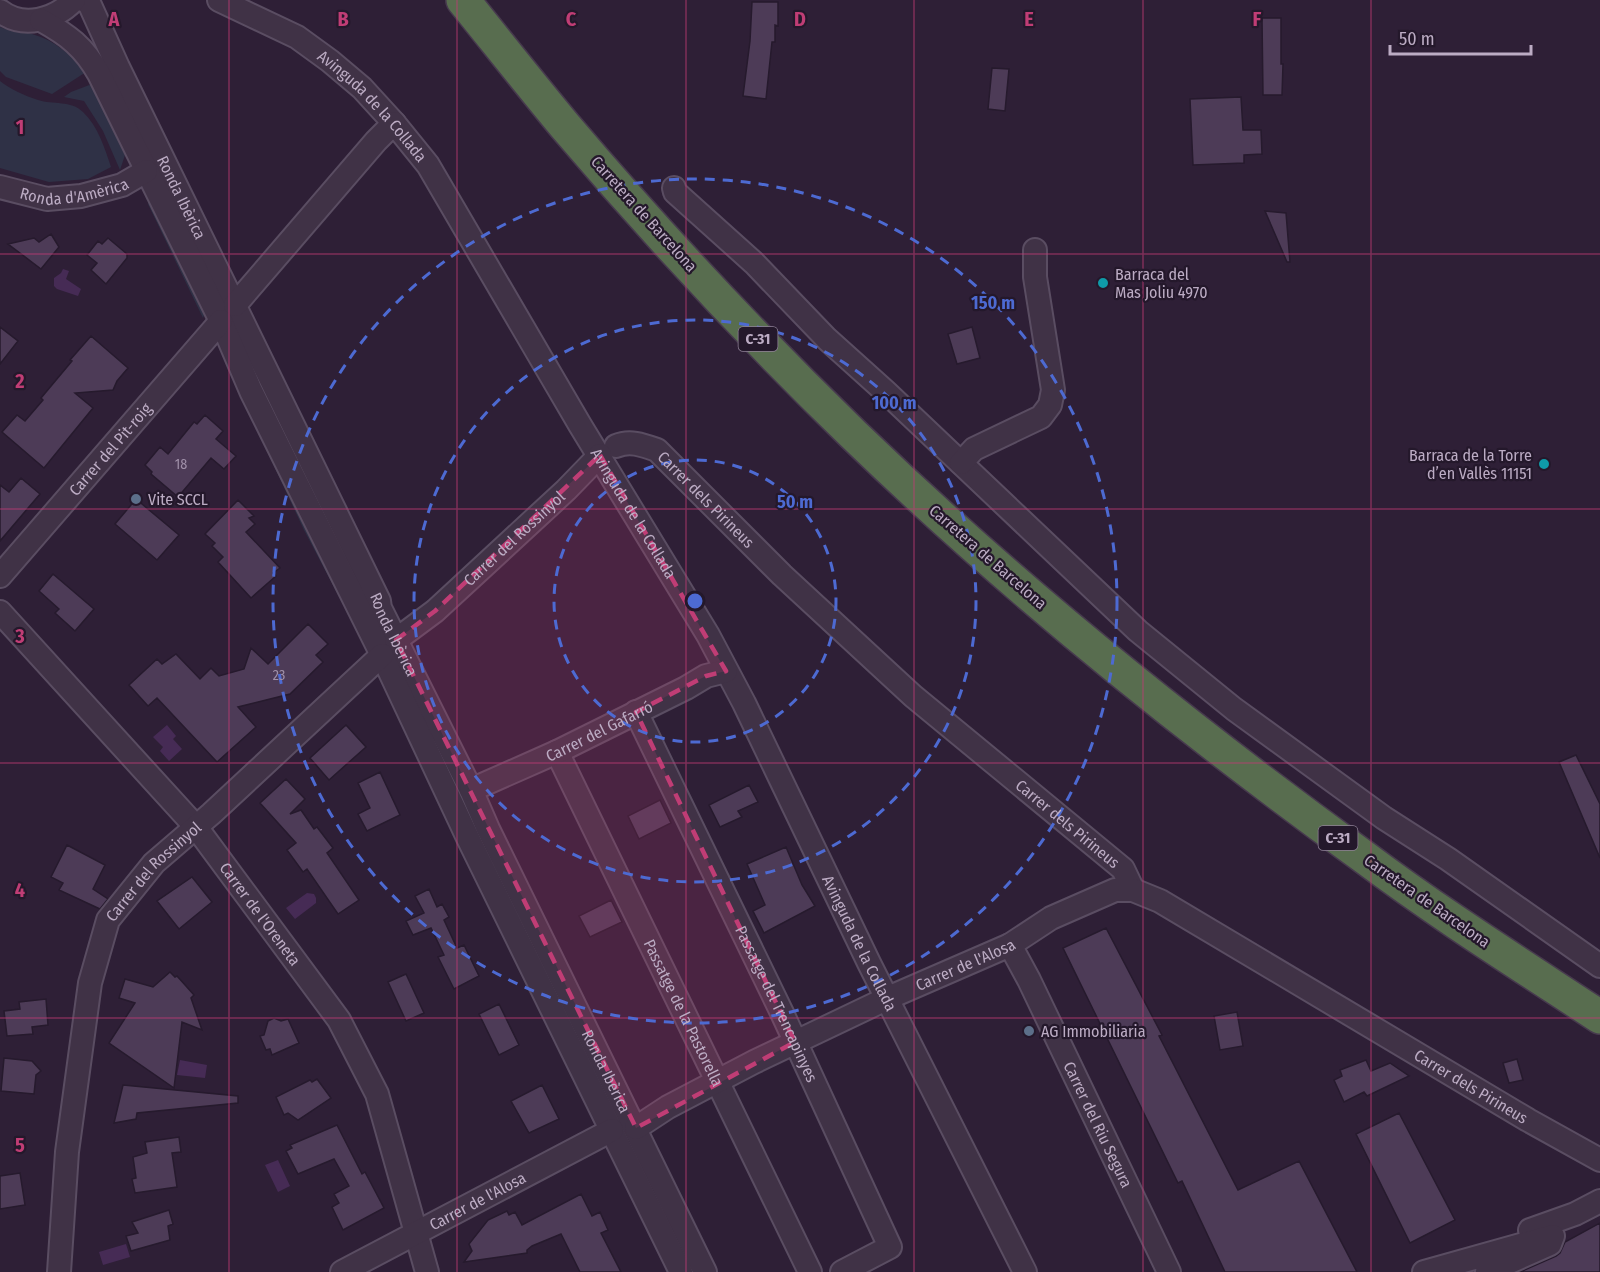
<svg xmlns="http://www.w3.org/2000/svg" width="1600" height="1272" viewBox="0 0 1600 1272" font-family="'Fira Sans Condensed',sans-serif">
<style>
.green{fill:#2f3146}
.water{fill:#462b55}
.building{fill:#4d3b57;stroke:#261a2d;stroke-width:1.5}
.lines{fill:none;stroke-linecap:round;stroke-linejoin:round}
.minor-casing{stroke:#5a4d62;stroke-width:26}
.highway-casing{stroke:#473a4e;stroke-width:36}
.minor{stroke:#403246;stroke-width:22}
.highway{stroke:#586d4f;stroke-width:33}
.marked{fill:#c03d75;fill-opacity:0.2;stroke:#c03d75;stroke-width:4.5;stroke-dasharray:12 8;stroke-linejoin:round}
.grid{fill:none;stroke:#c03d75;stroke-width:1.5;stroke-opacity:0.55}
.ring{fill:none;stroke:#4d6ad2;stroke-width:3;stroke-dasharray:10 8}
.culture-dot{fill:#0f9aa8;stroke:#24182b;stroke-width:2}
.service-dot{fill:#5c6f8a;stroke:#24182b;stroke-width:2}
.labels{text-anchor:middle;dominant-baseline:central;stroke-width:4.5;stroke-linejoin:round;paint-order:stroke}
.number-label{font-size:14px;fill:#a090a9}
.shield{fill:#24182b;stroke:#8e8096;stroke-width:1.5}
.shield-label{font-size:15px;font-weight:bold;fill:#bcacc4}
.street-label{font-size:16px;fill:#bcacc4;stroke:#24182b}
.poi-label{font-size:16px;fill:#bcacc4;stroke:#24182b;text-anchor:start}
.grid-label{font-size:20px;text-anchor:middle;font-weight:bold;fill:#c03d75;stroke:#24182b;stroke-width:4.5;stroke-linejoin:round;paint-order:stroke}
.centre{fill:#4d6ad2;stroke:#24182b;stroke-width:3}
.ring-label{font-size:18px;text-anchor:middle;font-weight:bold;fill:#4d6ad2;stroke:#24182b;stroke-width:4.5;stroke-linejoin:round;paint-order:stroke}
</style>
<rect width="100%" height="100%" fill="#2e1f36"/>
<!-- green -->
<path class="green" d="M0,27C10,32 22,31 32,34C54,40 72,55 86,72L52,94L6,77L0,71Z
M0,81C10,89 25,96 38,100C53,105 71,100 83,112C98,126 105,149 111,167L88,179L49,182L0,168Z
M92,84L125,155L120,170L103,131L84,101L64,97L71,92Z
M149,202L155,209L205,312L203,318L148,204Z
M244,402L349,608L346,610L304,530Z"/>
<!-- water -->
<path class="water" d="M63,269L69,271L66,279L81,289L78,296L57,289L54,286V278L61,273Z
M167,725L176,736L173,739L182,749L169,761L160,751L163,747L153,737Z
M307,893L314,894L316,898V903L295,919L286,908Z
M180,1060L207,1065L205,1078L177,1075Z
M278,1160L290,1186L278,1192L265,1165Z
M126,1244L130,1257L103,1265L99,1252Z"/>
<!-- building -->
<path class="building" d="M752,2H778V26L775,25V42H772L766,99L743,96L750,41Z
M1262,18H1281V64H1283L1282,95H1263Z
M992,68L1009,69L1005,111L988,109Z
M1241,97L1243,130H1261L1262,154L1244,155V163L1193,165L1190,99Z
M1265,211L1286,213L1290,262H1287Z
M51,234L59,247L41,269L8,244L34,238L39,242Z
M108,238L127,254V258L106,284L91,270L97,263L87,255L98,241L102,244Z
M0,327L18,341L0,364Z
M972,327L980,358L957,364L948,334Z
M91,336L128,368L117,381L113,390L75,393L93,408L44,468L2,432L17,415L25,421L43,400L41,398L72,361L70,360Z
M205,415L223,431L216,439L236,456L224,469L211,458L178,497L151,474L152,472L145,465L160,447L168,454L194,422L197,424Z
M21,478L40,494L0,541V485L9,492Z
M136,499L179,535L157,560L115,524Z
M238,500L254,516L249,518L255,524L246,532L280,568L273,573L276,576L251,598L218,562L223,557L212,546L215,543L205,534Z
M53,574L94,609L75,631L55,613L59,609L39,591Z
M308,624L328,644L316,655L323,662L290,694L238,707L256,727L217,762L157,698L148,706L129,685L157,659L162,664L176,654L200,679L211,668L219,676L244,669L251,648L268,664Z
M346,725L366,747L329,780L310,758Z
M1576,755L1600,804V858L1559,762Z
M380,772L400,815L367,831L358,814L370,808L358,783Z
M286,779L305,799L290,814L301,810L314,829L317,827L333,848L327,853L359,900L338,914L307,869L303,872L287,850L296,843L260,803Z
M749,785L758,802L738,811L742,817L720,827L709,805Z
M660,800L671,823L639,839L628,816Z
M67,845L105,865L93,889L108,899L100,909L59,890L63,883L51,877Z
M786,847L802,885L815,906L764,933L753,911L765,905L747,864Z
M192,877L212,902L179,929L157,901Z
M429,889L437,907L442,904L449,917L444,920L457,948L464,945L479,976L454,989L438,957L444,955L431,928L413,935L406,921L424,913L415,896Z
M611,900L622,922L590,937L579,916Z
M1106,928L1162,1035L1159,1036L1238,1190L1299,1161L1357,1272H1225L1182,1181L1178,1183L1063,948Z
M170,972L175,977L177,976L194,995L191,998L202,1030L182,1022L174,1088L109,1043L135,1003L119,998L125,979L153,987Z
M406,974L424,1013L406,1021L388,982Z
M46,999L48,1025L32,1027L33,1034L7,1036L4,1011L20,1009L19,1002Z
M499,1004L519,1045L499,1055L479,1014Z
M1237,1012L1243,1046L1220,1050L1214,1016Z
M274,1018L281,1021L288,1019L299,1043L272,1055L270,1049L266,1050L260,1036L264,1035L268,1021Z
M4,1058L32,1061L41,1071L36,1075L34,1094L1,1091Z
M1517,1059L1523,1080L1509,1083L1503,1063Z
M1366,1060L1371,1071L1390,1063L1409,1076L1367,1096L1364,1092L1344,1102L1334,1080L1342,1076L1340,1070Z
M317,1079L331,1098L298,1120L288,1113L284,1115L276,1097L310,1080L312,1082Z
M123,1085L238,1096V1103L137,1113L136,1119L114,1123Z
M542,1085L559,1119L529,1133L511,1101Z
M1399,1113L1455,1220L1410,1243L1356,1134Z
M337,1125L362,1174L365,1172L384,1208L343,1230L332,1207L339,1203L334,1194L349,1186L334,1159L298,1174L286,1151L292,1148L290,1145Z
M179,1137L181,1152L172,1153L177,1187L135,1193L132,1179L136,1178L133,1157L147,1153L145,1142Z
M20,1173L25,1205L0,1209V1176Z
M581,1194L592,1216L600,1212L608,1230L601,1233L621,1272H580L561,1234L532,1246L527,1250V1253L464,1262L472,1251L469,1244L488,1220L507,1211L509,1215L515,1212L522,1225Z
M169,1210L173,1224L168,1226L170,1240L131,1251L126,1236L138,1233L132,1222Z
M1600,1223V1272H1520L1556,1256L1560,1253L1565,1242Z"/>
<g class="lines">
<!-- minor casing -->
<g class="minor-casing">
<g id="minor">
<path id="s1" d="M83,0L89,3L118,67L379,601L380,608L471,790L488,829L705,1272"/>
<path id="s2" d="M219,0L297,37L330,61L362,88L394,123L428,165L580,425L708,635L744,703L869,963L1025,1272"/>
<path d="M0,11C23,29 55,20 74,0"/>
<path d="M41,20C68,35 84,47 99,74L221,321L251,391L382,655L468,838L681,1272"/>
<path id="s3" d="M0,187L47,199L81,196L122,185L146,171"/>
<path d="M674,188L675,192L754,263L827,339L887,393L1138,631L1234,709L1384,818L1448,859L1600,966"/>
<path d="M235,305L376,141L394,123"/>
<path id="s4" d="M616,446C630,440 643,445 657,450L782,575L913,696L1123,869L1133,890"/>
<path d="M961,463L974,449L1041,417L1050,405L1053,390L1035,277V250"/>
<path id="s5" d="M0,576L221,321"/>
<path id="s6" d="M0,612L196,827L339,1020L377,1094L427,1272"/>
<path id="s7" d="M396,640L435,611L566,490L600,455"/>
<path id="s8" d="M636,712L783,1015L890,1247L842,1272"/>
<path id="s9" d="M557,752L810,1272"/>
<path id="s10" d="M471,790L557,752L686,688L706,676L726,671"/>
<path id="s11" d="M1010,945L1029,980L1169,1272"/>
<path id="s12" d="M636,1128L668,1107L754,1062L888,998L1010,945L1051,918L1115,890H1133L1160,901L1528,1120L1600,1160"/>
<path d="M1530,1230L1575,1214L1600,1201"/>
<path id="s13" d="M59,1272L67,1152L90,983L108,920L154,863L211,814L382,655"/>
<path id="s14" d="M342,1272L612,1130"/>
<path d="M1424,1272L1553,1236L1550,1244L1487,1272"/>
</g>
</g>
<!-- highway casing -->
<g class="highway-casing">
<path id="highway" d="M463,0C497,42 530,84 565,126C656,233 753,337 854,435C1012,588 1186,728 1364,857C1440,914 1521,965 1600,1017"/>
</g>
<!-- minor -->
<use href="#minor" class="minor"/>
<!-- highway -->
<use href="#highway" class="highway"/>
</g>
<!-- marked area -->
<path class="marked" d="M600,455L726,671L706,676L636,712L795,1042L636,1128L396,640L435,611Z"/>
<!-- grid -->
<path class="grid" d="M229,0V1272M457,0V1272M686,0V1272M914,0V1272M1143,0V1272M1371,0V1272M0,254H1600M0,509H1600M0,763H1600M0,1018H1600"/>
<!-- distance rings -->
<g class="ring">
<circle cx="695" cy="601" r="141"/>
<circle cx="695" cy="601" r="281"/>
<circle cx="695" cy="601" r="422"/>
</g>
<!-- markers -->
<g class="culture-dot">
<circle cx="1103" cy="283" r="6"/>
<circle cx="1544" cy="464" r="6"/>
</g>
<g class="service-dot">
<circle cx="136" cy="499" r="6"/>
<circle cx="1029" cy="1031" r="6"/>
</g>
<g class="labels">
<!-- number labels -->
<g class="number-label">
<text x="181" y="464">18</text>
<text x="279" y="675">23</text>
</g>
<!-- shield labels -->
<g class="shield">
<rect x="738.5" y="327" width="39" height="24" rx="4.5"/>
<rect x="1318.5" y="826" width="39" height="24" rx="4.5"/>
</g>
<g class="shield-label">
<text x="758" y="339">C-31</text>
<text x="1338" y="838">C-31</text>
</g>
<!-- street labels -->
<g class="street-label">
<text stroke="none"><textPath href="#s2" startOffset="189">Avinguda de la Collada</textPath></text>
<text stroke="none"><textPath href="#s3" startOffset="76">Ronda d'Amèrica</textPath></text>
<text stroke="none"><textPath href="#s1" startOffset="222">Ronda Ibèrica</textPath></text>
<text transform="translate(644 214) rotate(48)">Carretera de Barcelona</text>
<text stroke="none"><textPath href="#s5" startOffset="168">Carrer del Pit-roig</textPath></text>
<text stroke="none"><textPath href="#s4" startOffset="112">Carrer dels Pirineus</textPath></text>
<text stroke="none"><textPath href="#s2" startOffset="675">Avinguda de la Collada</textPath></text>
<text stroke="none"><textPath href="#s7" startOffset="156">Carrer del Rossinyol</textPath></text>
<text transform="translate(988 557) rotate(41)">Carretera de Barcelona</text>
<text stroke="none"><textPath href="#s1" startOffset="708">Ronda Ibèrica</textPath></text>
<text stroke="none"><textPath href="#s10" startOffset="141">Carrer del Gafarró</textPath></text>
<text stroke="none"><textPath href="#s4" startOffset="598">Carrer dels Pirineus</textPath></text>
<text stroke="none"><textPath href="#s13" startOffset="423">Carrer del Rossinyol</textPath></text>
<text transform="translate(1427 901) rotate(35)">Carretera de Barcelona</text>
<text stroke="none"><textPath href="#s6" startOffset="399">Carrer de l'Oreneta</textPath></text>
<text stroke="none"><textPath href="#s2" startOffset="1161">Avinguda de la Collada</textPath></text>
<text stroke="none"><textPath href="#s12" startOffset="368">Carrer de l'Alosa</textPath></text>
<text stroke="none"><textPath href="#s8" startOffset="324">Passatge del Trencapinyes</textPath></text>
<text stroke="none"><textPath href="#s9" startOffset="290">Passatge de la Pastorella</textPath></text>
<text stroke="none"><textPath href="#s1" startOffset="1194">Ronda Ibèrica</textPath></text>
<text stroke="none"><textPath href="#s12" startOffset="945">Carrer dels Pirineus</textPath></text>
<text stroke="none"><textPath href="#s11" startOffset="200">Carrer del Riu Segura</textPath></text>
<text stroke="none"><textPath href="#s14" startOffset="153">Carrer de l'Alosa</textPath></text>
</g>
<!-- poi labels -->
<g class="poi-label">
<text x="1115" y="274">Barraca del<tspan x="1115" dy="18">Mas Joliu 4970</tspan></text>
<text x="1532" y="455" text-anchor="end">Barraca de la Torre<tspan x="1532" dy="18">d’en Vallès 11151</tspan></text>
<text x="148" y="499">Vite SCCL</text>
<text x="1041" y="1031">AG Immobiliaria</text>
</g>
</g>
<g class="grid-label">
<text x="114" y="26">A</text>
<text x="343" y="26">B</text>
<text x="571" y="26">C</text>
<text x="800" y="26">D</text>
<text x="1029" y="26">E</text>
<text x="1257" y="26">F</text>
<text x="20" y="134">1</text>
<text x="20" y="388">2</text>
<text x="20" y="643">3</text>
<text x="20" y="897">4</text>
<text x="20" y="1152">5</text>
</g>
<circle cx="695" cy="601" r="9" class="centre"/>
<g class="ring-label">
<text x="993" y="309">150 m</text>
<text x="894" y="409">100 m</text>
<text x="795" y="508">50 m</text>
</g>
<!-- scale -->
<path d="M1390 45v9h141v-9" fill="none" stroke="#bcacc4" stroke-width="3"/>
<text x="1399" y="45" font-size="18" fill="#bcacc4" stroke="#24182b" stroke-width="4.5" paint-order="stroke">50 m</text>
</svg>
